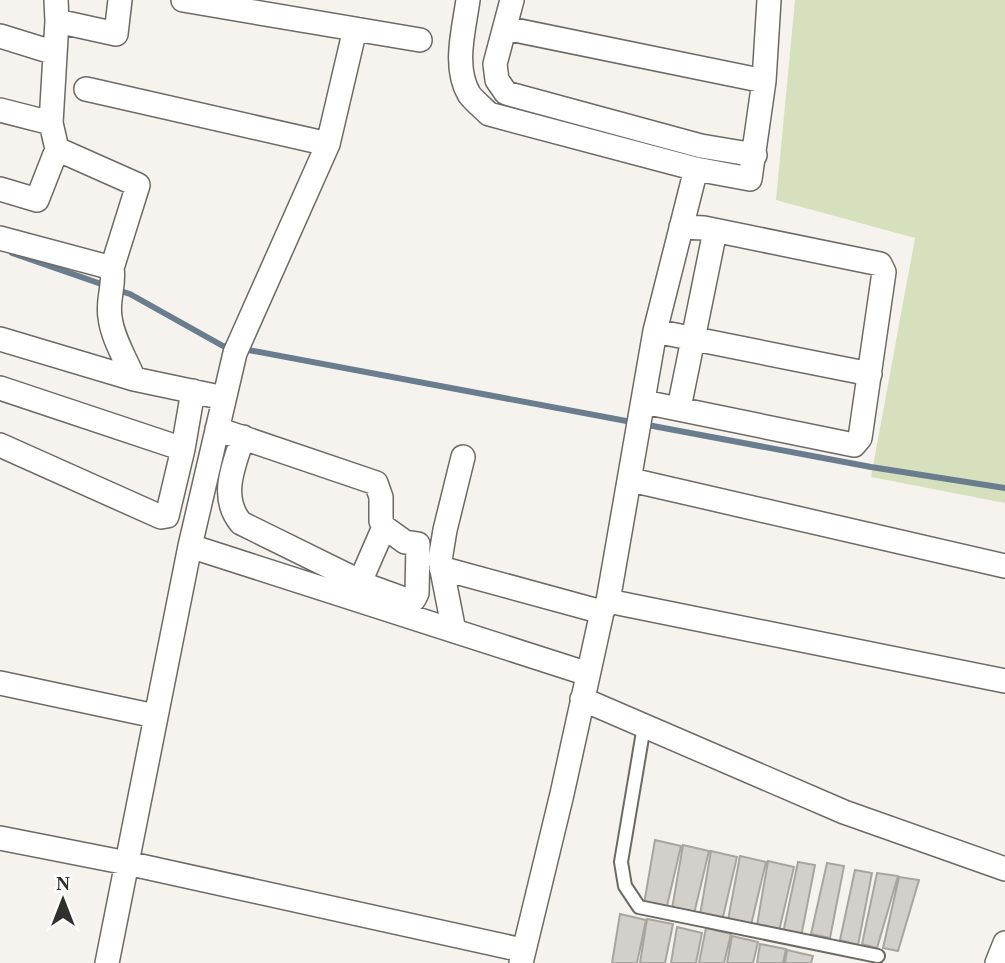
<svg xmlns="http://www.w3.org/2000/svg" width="1005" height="963" viewBox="0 0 1005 963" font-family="'Times New Roman',serif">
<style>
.green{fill:#d6e0bc}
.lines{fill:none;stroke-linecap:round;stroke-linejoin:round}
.stream{stroke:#697d8e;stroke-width:6}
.building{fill:#d3d0cc;stroke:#a8a5a0;stroke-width:2}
.lane-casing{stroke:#6d6a66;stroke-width:16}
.street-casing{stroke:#6d6a66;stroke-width:26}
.lane{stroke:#fff;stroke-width:12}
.street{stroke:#fff;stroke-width:23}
</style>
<rect width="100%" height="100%" fill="#f6f3ee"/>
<!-- green -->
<path class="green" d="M795,0H1005V503L871,477L915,238L776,200Z"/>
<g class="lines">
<!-- stream -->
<path class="stream" d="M12,253L107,286
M117,290L130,294L223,346L232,347
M243,349L871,467L1005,488"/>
</g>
<!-- building -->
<path class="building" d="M655,840L681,846L666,910L644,904Z
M683,845L709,851L694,914L672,909Z
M711,851L737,857L722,921L700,915Z
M740,856L766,862L751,925L728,920Z
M768,861L794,867L779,931L757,925Z
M798,862L815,865L801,937L783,933Z
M827,863L844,866L830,938L811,934Z
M855,870L872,873L858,945L840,940Z
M877,873L898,876L877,948L862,944Z
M899,877L919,880L898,951L883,948Z
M620,914L646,920L637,963H612Z
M647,919L673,924L665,963H640Z
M677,927L702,933L696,963H671Z
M706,928L731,934L724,963H699Z
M732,936L758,942L753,963H727Z
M760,944L786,949L783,963H757Z
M787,950L813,956L811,963H785Z"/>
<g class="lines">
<!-- lane casing -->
<g class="lane-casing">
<path id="lane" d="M644,726L621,862L625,886L639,907L878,956"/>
</g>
<!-- street casing -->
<g class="street-casing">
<path id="street" d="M56,0L57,21L51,123L57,149L138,185L112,268
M183,0L420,40
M468,0C464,29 453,67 469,94C474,101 483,108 489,114L696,169L750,179L764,81L769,0
M512,0L495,64L497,80L506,93L701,146L755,155
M57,21L116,34L120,0
M505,28L764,81
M0,36L55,53
M86,89L328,144
M0,110L51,123
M0,189L37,200L57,149
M0,238L112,268C115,284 107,300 110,317C112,337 126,360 134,379L224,398
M655,331L870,374
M0,339L134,379
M0,388L183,449
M644,402L854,445L860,438L884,272L880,264L704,228L681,227
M679,408L715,231
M217,429L376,483L381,497V521L384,527L405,542L418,544L417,593L414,599H404L371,587L241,523C219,497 234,465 243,437
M0,445L161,517L167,516L183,449L193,391
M631,480L1005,566
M190,546L588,674
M441,568L602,612
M360,582L384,527
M608,601L1005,681
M454,631L440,560L445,530L463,457
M0,683L155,716
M582,699L844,812L1005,869
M0,838L127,863L522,950
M107,963L190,546L235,353L328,144L355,29
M521,963L562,794L602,612L608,601L655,331L696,169
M997,963L1005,943"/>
</g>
<!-- lane -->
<use href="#lane" class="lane"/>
<!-- street -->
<use href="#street" class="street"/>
</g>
<!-- north arrow -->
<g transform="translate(63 900)" stroke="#ffffff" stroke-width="5" paint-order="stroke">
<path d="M0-5L12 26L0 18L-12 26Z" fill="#32302f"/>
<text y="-10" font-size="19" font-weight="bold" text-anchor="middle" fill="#32302f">N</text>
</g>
</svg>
